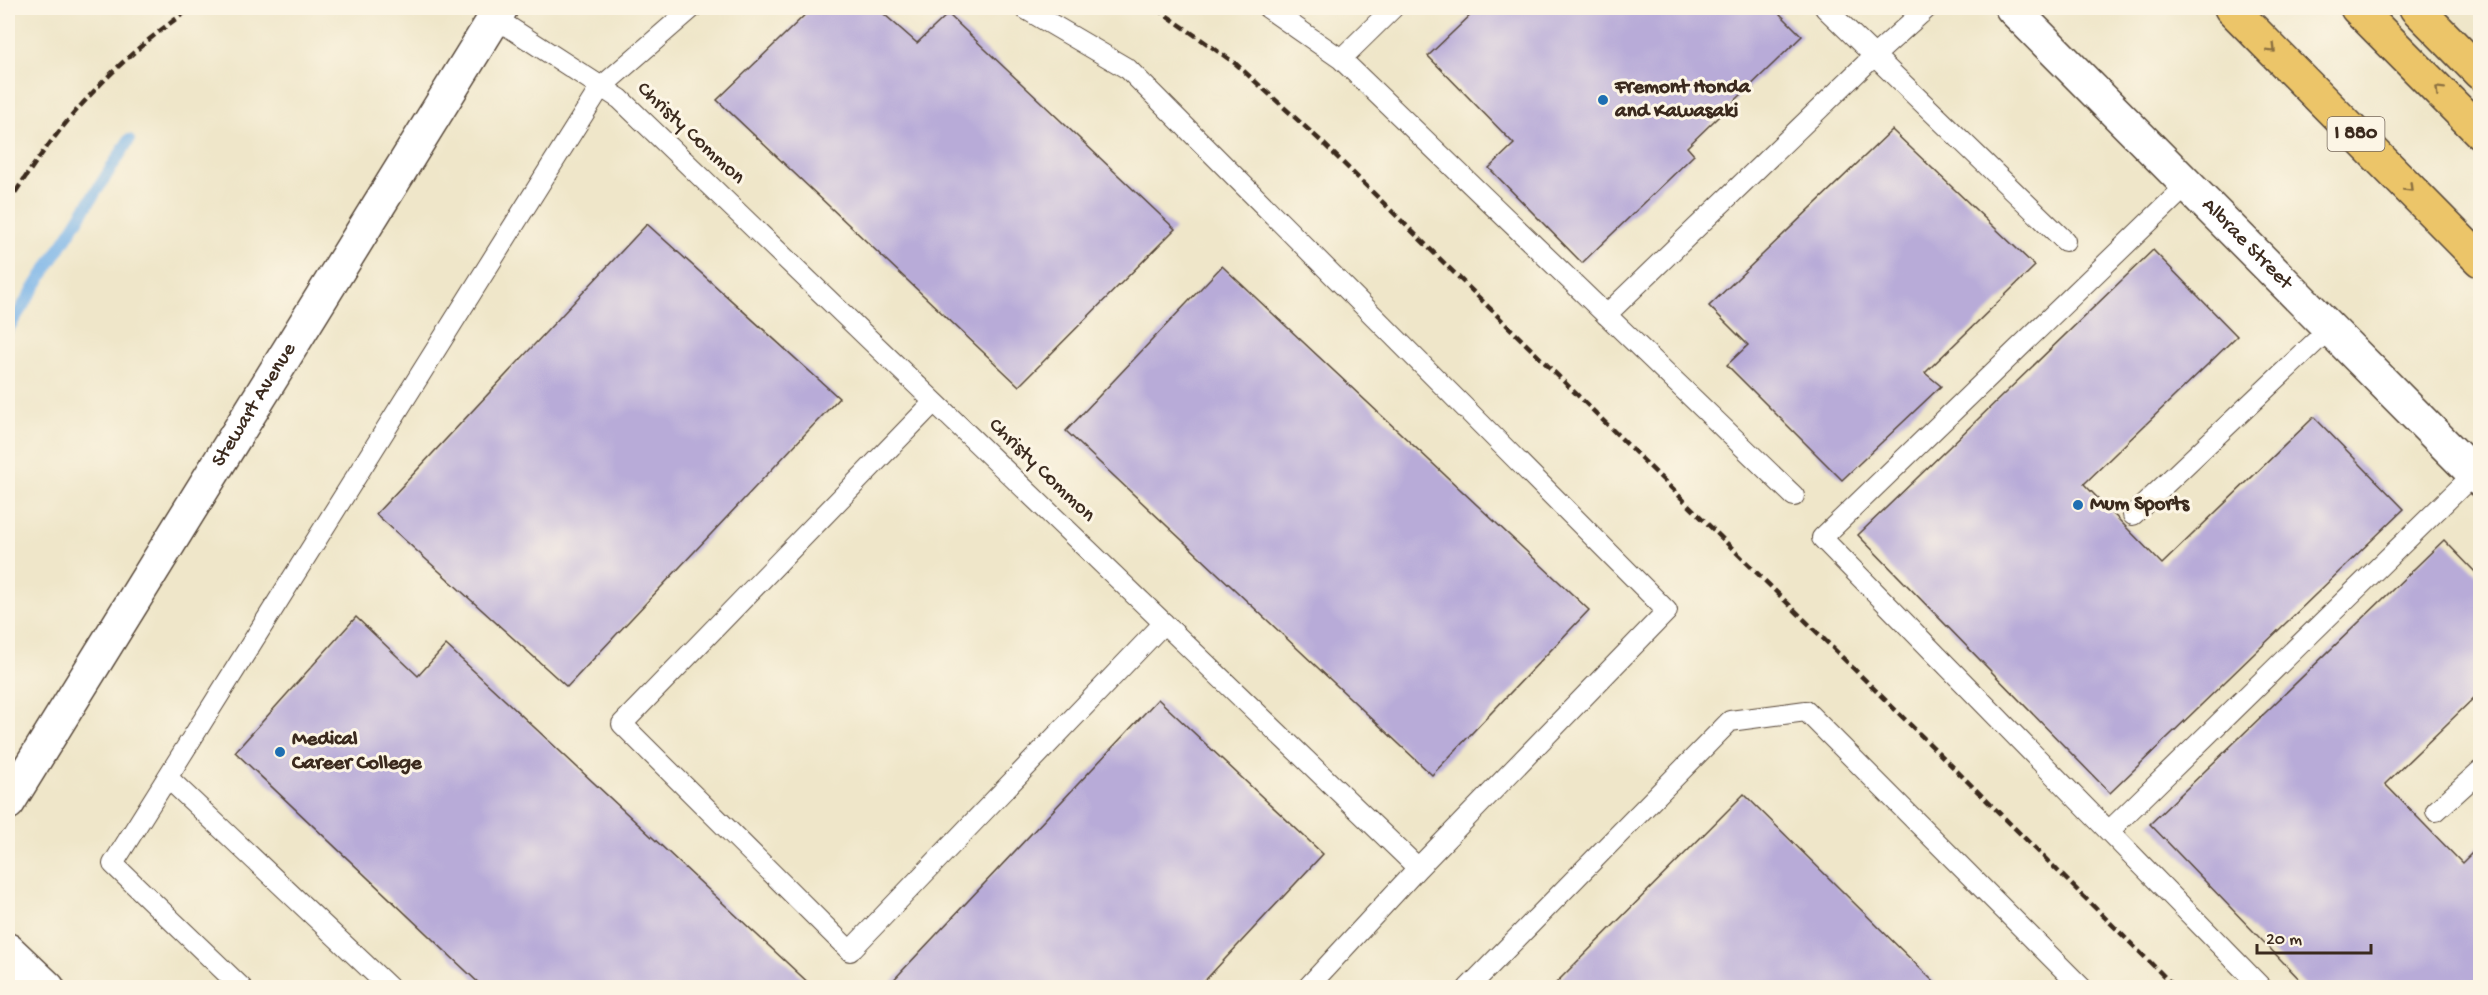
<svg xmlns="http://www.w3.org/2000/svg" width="2488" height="995" viewBox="0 0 2488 995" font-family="'Gochi Hand',sans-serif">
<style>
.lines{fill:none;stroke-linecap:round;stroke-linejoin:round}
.stream{stroke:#77b2e8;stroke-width:12}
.building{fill:#b8abd8}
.service-casing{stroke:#564638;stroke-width:22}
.minor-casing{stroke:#564638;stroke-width:36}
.tertiary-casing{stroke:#564638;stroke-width:36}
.motorway-casing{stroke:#564638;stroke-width:36}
.service{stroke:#fff;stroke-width:20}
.minor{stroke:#fff;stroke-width:33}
.tertiary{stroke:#fff;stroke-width:33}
.motorway{stroke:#ecc569;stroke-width:33}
.rail{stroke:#3b2a1e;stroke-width:4.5;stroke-dasharray:9 4.5;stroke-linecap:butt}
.oneway{stroke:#8b7040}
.poi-dot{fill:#1f6fb2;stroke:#fcf5e5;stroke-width:2}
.labels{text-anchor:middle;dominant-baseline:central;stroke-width:6;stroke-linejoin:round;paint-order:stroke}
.shield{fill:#fcf5e5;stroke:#75675a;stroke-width:1.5}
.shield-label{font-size:20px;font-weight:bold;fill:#3b2a1e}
.poi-label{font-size:21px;font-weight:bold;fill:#3b2a1e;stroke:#fcf5e5;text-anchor:start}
.street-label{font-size:21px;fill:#3b2a1e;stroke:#fcf5e5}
</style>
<rect width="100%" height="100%" fill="#fcf5e5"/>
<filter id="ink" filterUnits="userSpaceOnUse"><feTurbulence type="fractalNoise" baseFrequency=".0167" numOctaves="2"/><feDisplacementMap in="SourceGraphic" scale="12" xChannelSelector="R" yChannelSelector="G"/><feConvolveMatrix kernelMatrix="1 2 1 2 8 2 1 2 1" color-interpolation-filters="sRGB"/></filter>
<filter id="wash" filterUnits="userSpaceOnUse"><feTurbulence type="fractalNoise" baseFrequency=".008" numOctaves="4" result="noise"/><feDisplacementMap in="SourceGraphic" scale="24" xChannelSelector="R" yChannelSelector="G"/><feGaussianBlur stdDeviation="1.35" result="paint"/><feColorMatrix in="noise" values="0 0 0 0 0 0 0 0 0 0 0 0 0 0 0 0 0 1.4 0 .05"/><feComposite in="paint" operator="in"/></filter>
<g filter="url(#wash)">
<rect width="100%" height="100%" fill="#efe6c9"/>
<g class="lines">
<!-- stream -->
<path class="stream" d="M8,329L129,140"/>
</g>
<g id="blocks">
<!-- building -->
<path class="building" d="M812,8H877L917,43L948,14L1175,229L1019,386L717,100Z
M1478,8H1774L1802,36L1687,147L1694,155L1582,263L1489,168L1514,144L1428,56Z
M1892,130L2035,266L1925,373L1941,386L1842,480L1727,365L1748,345L1709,306Z
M647,224L839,398L567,687L376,514Z
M2153,250L2237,336L2084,484L2162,564L2314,417L2404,509L2110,793L1858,535Z
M1222,266L1589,610L1432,775L1066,431Z
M2444,540L2480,577V692L2385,784L2462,863L2480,845V988H2308L2150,824Z
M356,617L418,676L446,645L814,988H484L235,752Z
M1158,699L1323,854L1198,988H886Z
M1744,794L1940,988H1551Z"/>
</g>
</g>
<g filter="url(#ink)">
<use href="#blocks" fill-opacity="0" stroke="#564638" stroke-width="1.5"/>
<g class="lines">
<!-- service casing -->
<g class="service-casing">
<path id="service" d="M1024,8L1128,69L1667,611L1418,868
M1268,8L1341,59L1794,496
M1825,8L2065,241
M495,18L620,99L1418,868L1307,988
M1341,59L1393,8
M2186,183L2179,193L1822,538L2262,988
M1606,315L1874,56L1927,8
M934,402L622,724L850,951L1164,623
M2133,515L2330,328
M168,778L390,988
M2436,811L2480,771
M2109,831L2474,474
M242,988L113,864L600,88L692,8
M1468,988L1730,721L1806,711L2082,988"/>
</g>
<!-- minor casing -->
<g class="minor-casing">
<path id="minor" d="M8,950L48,988"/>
</g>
<!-- tertiary casing -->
<g class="tertiary-casing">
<g id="tertiary">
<path id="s1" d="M2012,8L2480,480"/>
<path id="s2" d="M8,803L501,8"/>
</g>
</g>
<!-- motorway casing -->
<g class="motorway-casing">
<path id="motorway" d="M2231,8L2480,260
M2357,8L2480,132
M2416,8L2480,73"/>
</g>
<!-- service -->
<use href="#service" class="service"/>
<!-- minor -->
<use href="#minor" class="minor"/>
<!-- tertiary -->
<use href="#tertiary" class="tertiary"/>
<!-- motorway -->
<use href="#motorway" class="motorway"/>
<!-- rail -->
<path class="rail" d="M1156,8L1236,64L1322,142L2176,988
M8,204C55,128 117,57 192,8"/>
</g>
<!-- one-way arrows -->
<defs><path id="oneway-chevron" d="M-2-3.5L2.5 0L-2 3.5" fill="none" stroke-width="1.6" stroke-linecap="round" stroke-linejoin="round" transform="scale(1.5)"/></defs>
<g class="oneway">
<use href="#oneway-chevron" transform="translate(2272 49) rotate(45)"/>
<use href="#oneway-chevron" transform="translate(2439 90) rotate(-135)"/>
<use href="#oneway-chevron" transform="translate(2409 188) rotate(45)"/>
</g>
</g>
<!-- markers -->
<g class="poi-dot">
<circle cx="1603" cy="100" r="6"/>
<circle cx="2078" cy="505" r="6"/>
<circle cx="280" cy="752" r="6"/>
</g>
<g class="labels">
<!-- shield labels -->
<rect class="shield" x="2327.5" y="117" width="57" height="34" rx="4.5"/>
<g class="shield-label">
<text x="2356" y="134">I 880</text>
</g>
<!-- poi labels -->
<g class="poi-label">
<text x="1615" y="88">Fremont Honda<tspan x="1615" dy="24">and Kawasaki</tspan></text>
<text x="2090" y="505">Mum Sports</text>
<text x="292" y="740">Medical<tspan x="292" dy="24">Career College</tspan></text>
</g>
<!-- street labels -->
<g class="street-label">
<text transform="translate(690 134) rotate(43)">Christy Common</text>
<text stroke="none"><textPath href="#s1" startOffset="333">Albrae Street</textPath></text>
<text stroke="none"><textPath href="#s2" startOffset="468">Stewart Avenue</textPath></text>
<text transform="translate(1041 471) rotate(44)">Christy Common</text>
</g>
</g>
<!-- margin -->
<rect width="2488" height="995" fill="none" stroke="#fcf5e5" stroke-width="30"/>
<!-- scale -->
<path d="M2257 944v9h114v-9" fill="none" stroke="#3b2a1e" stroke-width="3"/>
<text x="2266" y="944" font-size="18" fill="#3b2a1e" stroke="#fcf5e5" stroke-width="4.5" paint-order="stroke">20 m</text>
</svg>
